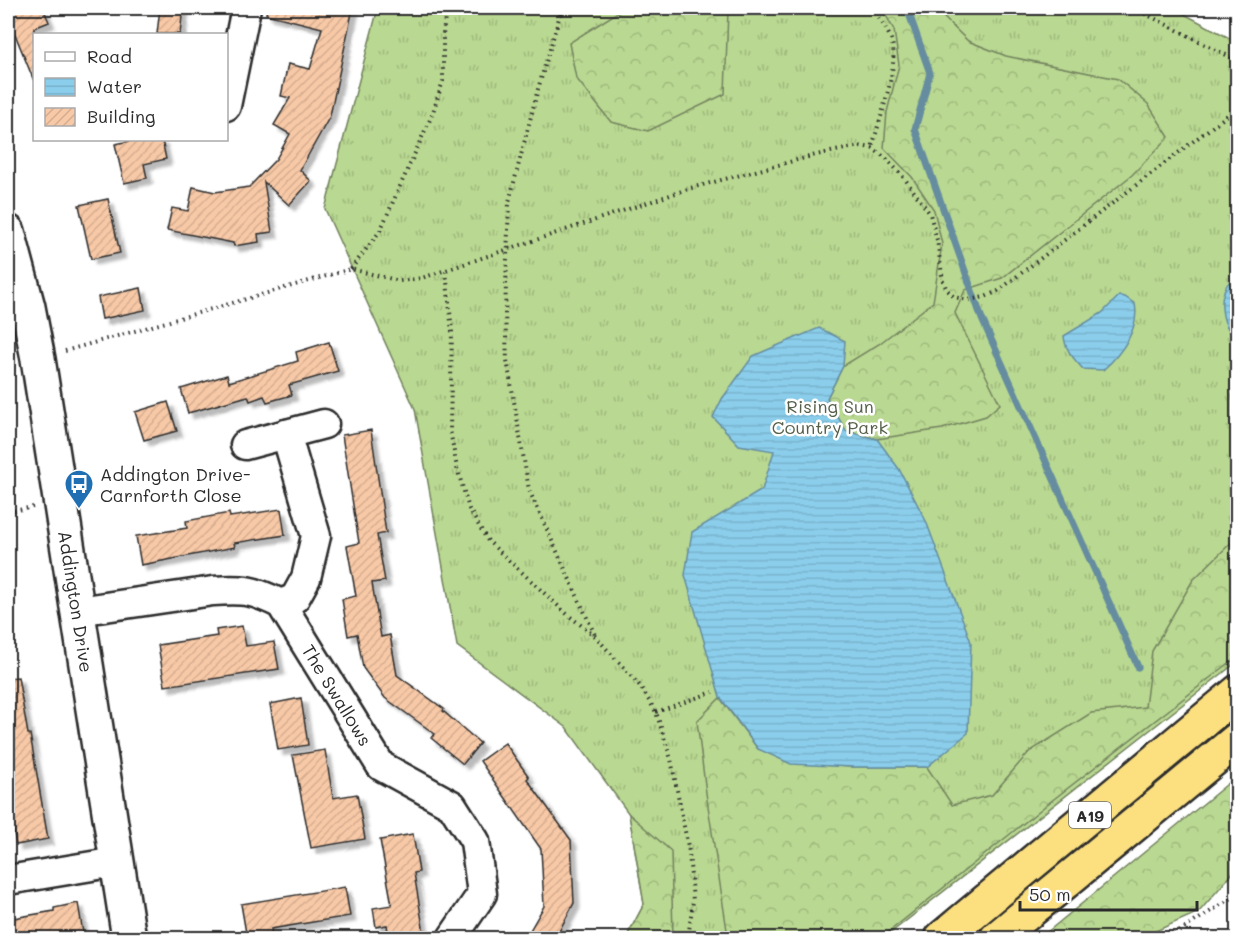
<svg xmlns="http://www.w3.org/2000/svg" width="1245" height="946" viewBox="0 0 1245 946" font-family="Mali,sans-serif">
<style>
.grass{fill:url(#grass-tufts);stroke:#72825e;stroke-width:1.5}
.forest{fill:url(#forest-crowns);stroke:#72825e;stroke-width:1.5}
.water{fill:url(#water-rules);stroke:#658d9f;stroke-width:1.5}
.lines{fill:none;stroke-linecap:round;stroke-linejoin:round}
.stream{stroke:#658d9f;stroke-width:7}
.building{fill:url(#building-hatch);stroke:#2b2b2b;stroke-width:1.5;filter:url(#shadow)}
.street-casing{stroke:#2b2b2b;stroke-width:33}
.secondary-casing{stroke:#2b2b2b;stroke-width:38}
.highway-casing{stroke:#2b2b2b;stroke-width:38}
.path{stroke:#2b2b2b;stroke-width:4;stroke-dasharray:1.5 4.5;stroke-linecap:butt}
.street{stroke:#fff;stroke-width:28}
.secondary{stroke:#fff;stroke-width:33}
.highway{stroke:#fce080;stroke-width:33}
.labels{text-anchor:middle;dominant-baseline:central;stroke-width:5;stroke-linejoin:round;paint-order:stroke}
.shield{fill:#fff;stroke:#6b6b6b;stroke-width:1.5}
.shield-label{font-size:16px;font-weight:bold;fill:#2b2b2b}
.park-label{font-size:18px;fill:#565f4a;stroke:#fff}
.poi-label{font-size:18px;fill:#2b2b2b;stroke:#fff;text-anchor:start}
.street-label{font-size:18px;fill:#2b2b2b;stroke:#fff}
</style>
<defs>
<pattern id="grass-tufts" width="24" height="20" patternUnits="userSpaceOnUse" patternTransform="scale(1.5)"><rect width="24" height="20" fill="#b9d891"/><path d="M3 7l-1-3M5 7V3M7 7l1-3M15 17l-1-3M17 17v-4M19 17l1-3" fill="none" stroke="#9fba7d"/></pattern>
<pattern id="forest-crowns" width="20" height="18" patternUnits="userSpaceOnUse" patternTransform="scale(1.5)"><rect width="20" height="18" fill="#b9d891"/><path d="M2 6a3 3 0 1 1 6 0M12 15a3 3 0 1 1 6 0" fill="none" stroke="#9fba7d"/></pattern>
<pattern id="water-rules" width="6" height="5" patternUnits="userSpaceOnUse" patternTransform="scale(1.5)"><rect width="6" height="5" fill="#8bceec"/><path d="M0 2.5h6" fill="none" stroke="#78b1cb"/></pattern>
<pattern id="building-hatch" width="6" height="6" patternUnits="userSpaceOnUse" patternTransform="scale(1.5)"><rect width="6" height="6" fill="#f8c9a7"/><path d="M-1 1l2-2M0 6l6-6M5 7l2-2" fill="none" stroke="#d5ad90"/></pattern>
<filter id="shadow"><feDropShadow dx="5.5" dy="5.5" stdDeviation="1.5" flood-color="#0004"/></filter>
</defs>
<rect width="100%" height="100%" fill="#fff"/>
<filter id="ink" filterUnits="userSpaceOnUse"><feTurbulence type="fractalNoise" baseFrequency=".0167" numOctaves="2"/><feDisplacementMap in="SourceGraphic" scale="12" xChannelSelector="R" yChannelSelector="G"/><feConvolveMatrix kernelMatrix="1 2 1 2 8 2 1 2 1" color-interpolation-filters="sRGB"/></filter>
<g filter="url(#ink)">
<!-- grass -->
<path class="grass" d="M378,8H1173L1237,42V662L884,938H626L644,904L629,814L566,727L457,646L415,409L325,209Z"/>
<!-- forest -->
<path class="forest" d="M637,8H721L728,10L725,94L648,131L611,122L576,78L569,43L618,12Z
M882,8H934L968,41L1006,56L1118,79L1148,104L1169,137L1132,175L1002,278L965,290L955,313L1000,404L986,416L942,429L877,439L846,431L827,398L843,366L879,344L933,302L942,244L934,210L912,177L884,148L887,112L899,65L894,30Z
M1237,537V657L1050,802L881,938H732L727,930L706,793L697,721L720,698L758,749L823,765L852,767H927L952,805L992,795L1029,752L1091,713L1145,707L1152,651L1193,580Z
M1237,776V868L1199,912L1140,938H1040Z
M629,814L671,851L673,938H626L644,904Z"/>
<!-- water -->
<path class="water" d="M1232,279H1237V338C1220,326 1216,294 1232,279Z
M1119,296L1125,297L1135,304C1140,329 1121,354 1103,370L1083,369C1074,359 1065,350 1064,336L1102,313Z
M819,328L845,341L843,366L827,398L846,431L877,439L899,469L926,521L971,642L968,733L927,767H852L791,764L758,749L720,697L685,575L692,532L762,490L774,451L739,445L713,417L722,399L753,356Z"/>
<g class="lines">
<!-- stream -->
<path class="stream" d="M907,8L930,73L915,129L982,319L1138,667"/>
</g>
<!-- building -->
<path class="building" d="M18,8H43L49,22L34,28V81L8,17V12Z
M160,8H183L180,34H157Z
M267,8H353L330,116L300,170L311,181L289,205L264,182L272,232L258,234L259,242L234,246L233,243L167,230L172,208L188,211L193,187L215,192L249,187L276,159L290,134L274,125L290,98L281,96L288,64L310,69L322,28L266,14Z
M134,140H162L166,159L144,164L147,178L124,183L115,144Z
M108,199L120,253L91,259L79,205Z
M141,288L145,310L102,319L98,297Z
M329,342L338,371L289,385L292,395L267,402L264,396L250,401L248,396L188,413L181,389L227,375L229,382L298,361L296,352Z
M168,402L177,431L144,440L135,412Z
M371,430L386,533L377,535L385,581L372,583L381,637L390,635L397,675L444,709L443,711L480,743L463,764L431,738L435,734L385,698L363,668L357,634L348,636L342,599L356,596L347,546L359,543L342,435Z
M281,509L285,535L234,543L235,547L141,565L136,536L187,528L186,521L229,513L230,517Z
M242,626L246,646L274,642L279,669L165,686L158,645L217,636L216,630Z
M18,677L28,734H30L48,839L16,845L8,796V678Z
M301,698L308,745L278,750L270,704Z
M505,743L529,777L527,779L571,840L574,903L555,939H525L544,906L541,849L480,761Z
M325,750L333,798L357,794L365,839L311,848L293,755Z
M413,834L419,872L414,873L425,939H389L387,925L376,927L373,908L392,905L380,840Z
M345,887L350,916L271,929L272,939H247L241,904Z
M78,903L84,939H8V919L54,911V908Z"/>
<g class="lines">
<!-- street casing -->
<g class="street-casing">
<g id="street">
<path d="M226,106L246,8"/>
<path d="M245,445L324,424"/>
<path d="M281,604L295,598L306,578L316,536L286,434"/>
<path id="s1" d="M78,611L213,591C245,589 253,590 281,604L381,766L452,805L475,841L482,894L452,938"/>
<path d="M8,880L116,862"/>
</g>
</g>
<!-- secondary casing -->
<g class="secondary-casing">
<g id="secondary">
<path id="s2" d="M8,232L28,307L38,359L129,938"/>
</g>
</g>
<!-- highway casing -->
<g class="highway-casing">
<path id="highway" d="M942,938L1238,692
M997,938L1238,739"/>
</g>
<!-- path -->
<path class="path" d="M562,8L538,89L509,202L505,313L507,360L529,490L595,635
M872,8C880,20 891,33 893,48C896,76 879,120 872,148
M1134,8L1238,61
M351,269L380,231L432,115L443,81V35L446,8
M446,271L452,332L450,430L457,468L469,509L488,541L568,615L595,636L640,686L656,712L671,759L689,852L693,901L688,938
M65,351L351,269L400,281L422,278L691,188L816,155L860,146L872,148L887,159L905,179L930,214L937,240L943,281L947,290L954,297L968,300L985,297L998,291L1238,107
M8,512L33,507
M656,712L713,692
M1169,938L1238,894"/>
<!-- street -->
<use href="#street" class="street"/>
<!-- secondary -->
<use href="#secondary" class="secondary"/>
<!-- highway -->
<use href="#highway" class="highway"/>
</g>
</g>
<!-- icons -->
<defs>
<g id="bus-pin" transform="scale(1.5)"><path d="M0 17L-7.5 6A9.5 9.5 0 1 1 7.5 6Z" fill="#1f6fb2" stroke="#fff"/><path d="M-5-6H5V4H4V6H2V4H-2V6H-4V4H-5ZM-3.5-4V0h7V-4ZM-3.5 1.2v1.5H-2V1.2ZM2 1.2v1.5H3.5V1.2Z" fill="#fff"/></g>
</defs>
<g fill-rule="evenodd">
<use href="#bus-pin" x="79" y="484"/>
</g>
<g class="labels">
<!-- shield labels -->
<rect class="shield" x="1069" y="802" width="42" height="26" rx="4.5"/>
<g class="shield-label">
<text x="1090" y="815">A19</text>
</g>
<!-- park labels -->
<g class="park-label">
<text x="830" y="406">Rising Sun<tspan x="830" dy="21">Country Park</tspan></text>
</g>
<!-- poi labels -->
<g class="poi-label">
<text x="100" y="474">Addington Drive-<tspan x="100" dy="21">Carnforth Close</tspan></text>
</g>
<!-- street labels -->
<g class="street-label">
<text stroke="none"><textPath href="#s2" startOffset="376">Addington Drive</textPath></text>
<text stroke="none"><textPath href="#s1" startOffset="314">The Swallows</textPath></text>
</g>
</g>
<!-- margin -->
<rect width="1245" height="946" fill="none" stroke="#fff" stroke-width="30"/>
<rect x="15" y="15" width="1215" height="916" fill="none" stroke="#2b2b2b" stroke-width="2" filter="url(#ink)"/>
<!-- legend -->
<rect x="33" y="33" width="195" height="108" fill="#ffffff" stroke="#aaaaaa" stroke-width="1.5"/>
<rect x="45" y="52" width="30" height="9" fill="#ffffff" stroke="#aaaaaa" stroke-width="1.5"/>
<text x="87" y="63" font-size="18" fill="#2b2b2b">Road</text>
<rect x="45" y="78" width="30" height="18" fill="url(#water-rules)" stroke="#aaaaaa" stroke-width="1.5"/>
<text x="87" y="93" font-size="18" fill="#2b2b2b">Water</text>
<rect x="45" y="108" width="30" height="18" fill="url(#building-hatch)" stroke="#aaaaaa" stroke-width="1.5"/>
<text x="87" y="123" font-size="18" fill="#2b2b2b">Building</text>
<!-- scale -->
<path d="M1020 901v9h177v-9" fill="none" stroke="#2b2b2b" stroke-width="3"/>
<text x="1029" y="901" font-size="18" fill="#2b2b2b" stroke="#ffffff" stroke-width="4.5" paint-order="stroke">50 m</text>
</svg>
